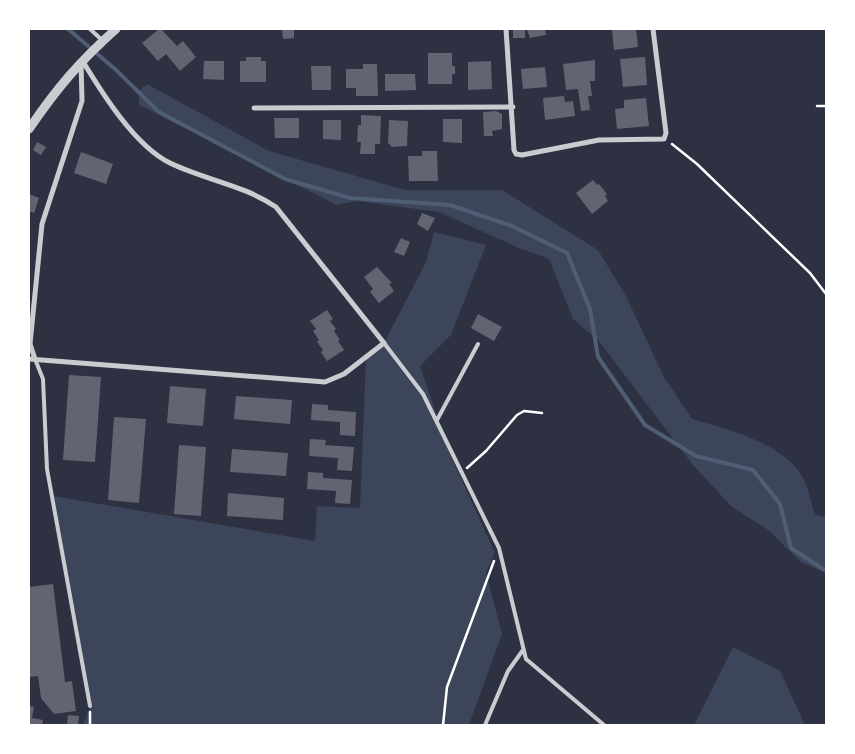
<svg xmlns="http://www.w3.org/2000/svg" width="855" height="754" viewBox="0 0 855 754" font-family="'Sofia Sans Condensed',sans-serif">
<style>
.green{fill:#3c4559}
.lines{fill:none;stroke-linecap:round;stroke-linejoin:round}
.stream{stroke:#4f5d75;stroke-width:4}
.building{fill:#626471}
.path{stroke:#fff;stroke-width:2.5}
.service{stroke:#caccd0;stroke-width:4}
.minor{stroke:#caccd0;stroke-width:5}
.tertiary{stroke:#caccd0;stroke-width:9}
</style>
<rect width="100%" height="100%" fill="#2d3142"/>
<!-- green -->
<path class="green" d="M147,84L269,151L405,190H502L598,250L625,294L664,377L692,419C726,429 785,443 803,478C809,489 811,503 815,515L826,517V573L801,562L768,530L731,506L693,465L598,340L573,319L549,259L519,248L439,212L357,201L337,205L139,105V91Z
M434,232L486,245L451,335L420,366L449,452L495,553L486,573L502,634L469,725H83L90,706L54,496L315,541L317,506L360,508L366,358L384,343L426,262Z
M733,647L780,671L805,725H694Z"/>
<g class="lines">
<!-- stream -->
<path class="stream" d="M68,29L115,69L159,112L285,179L350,198L450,205L512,226L567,253L590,309L598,357L645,425L696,456L753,470L780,504L791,548L826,571"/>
</g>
<!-- building -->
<path class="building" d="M159,29H161L177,46L183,41L196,57L180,71L166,54L158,61L142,43Z
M282,29H294V38L283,39Z
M513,29H525V38H513Z
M545,29L546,35L530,38L527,30Z
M612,29H636L638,47L614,50Z
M428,53H452V66H455V74H452V84H428Z
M246,57H261V61H266V82H240V61H246Z
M645,57L647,85L623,87L620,59Z
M595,60V81H590L592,96H588L590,110L581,111L578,89L566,90L563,64Z
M204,61H224V80L203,79Z
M491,61L492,89L468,90V62Z
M363,64H377L378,96H356V88H346V69H363Z
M311,66H331V90H312Z
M545,67L547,87L523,89L521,69Z
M385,74H415L416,90L385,91Z
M564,96L565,102L573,101L575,116L545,120L543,98Z
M646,98L649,126L617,129L615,109L624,108V100Z
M496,111L502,114V129L492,131L493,136H484L483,112Z
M361,115L381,116L380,144H375V154H360L361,142H357L358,125H361Z
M274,118H299V138H275Z
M443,119H462V143L443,142Z
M323,120H341V140L323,139Z
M389,120L408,121L407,146L391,147V145L388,144Z
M37,142L46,147L41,155L33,150Z
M422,151H437L438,181H409L408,156H422Z
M81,152L113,164L106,184L74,173Z
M593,180L597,185L599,184L607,194L605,196L608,201L592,214L576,193Z
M29,194L39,198L34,213L29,211Z
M422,213L435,218L428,231L417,224Z
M401,238L410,242L404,256L394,252Z
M377,267L392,283L389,284L394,291L379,303L370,292L373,289L364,277Z
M327,310L333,319L330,321L336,329L334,331L340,340L338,341L344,350L327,361L321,352L323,350L317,342L319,340L313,331L316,329L310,321Z
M478,314L502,327L494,341L471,328Z
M69,375L101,377L95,462L63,460Z
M170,386L206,389L203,426L167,423Z
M236,396L292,400L290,424L234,419Z
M312,404L328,405V410L356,412L355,436L340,435V422L311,420Z
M114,417L146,419L139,503L108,500Z
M310,439L326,440L325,445L354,447L352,471L337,470L338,458L309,456Z
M179,445L206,447L201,516L174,514Z
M232,449L288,453L286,476L230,472Z
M308,472L323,473V478L352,480L350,504L335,503L336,491L307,489Z
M228,493L284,498L283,520L227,516Z
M53,584L65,682L72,681L76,711L54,714L41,698L38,676L29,677V587Z
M29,706L34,707L32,718L43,720L42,725H29Z
M68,715L79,716L78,725H67Z"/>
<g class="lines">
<!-- path -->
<path class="path" d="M817,106H826
M672,144L697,164L810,273L826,294
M467,468L486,451L517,415L524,411L542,413
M90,725V712
M443,725L447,687L494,561"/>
<!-- service -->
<path class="service" d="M90,29L103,41
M384,343L423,394L499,548L526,659L604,725
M35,359L43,379L47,469L90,706
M437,420L478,344
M485,725L508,671L523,650"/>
<!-- minor -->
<path class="minor" d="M506,29L514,150L516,154L522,155L599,140L664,139L666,133L653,29
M254,108L513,107
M29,359L325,382L344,374L384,343L276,207C244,185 205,180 170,163C135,146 102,93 82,60
M35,359L30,344L42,224L82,101L81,63"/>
<!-- tertiary -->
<path class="tertiary" d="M29,129C57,88 79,62 116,29"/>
</g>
<!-- border -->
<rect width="855" height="754" fill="none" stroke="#ffffff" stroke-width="60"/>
</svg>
